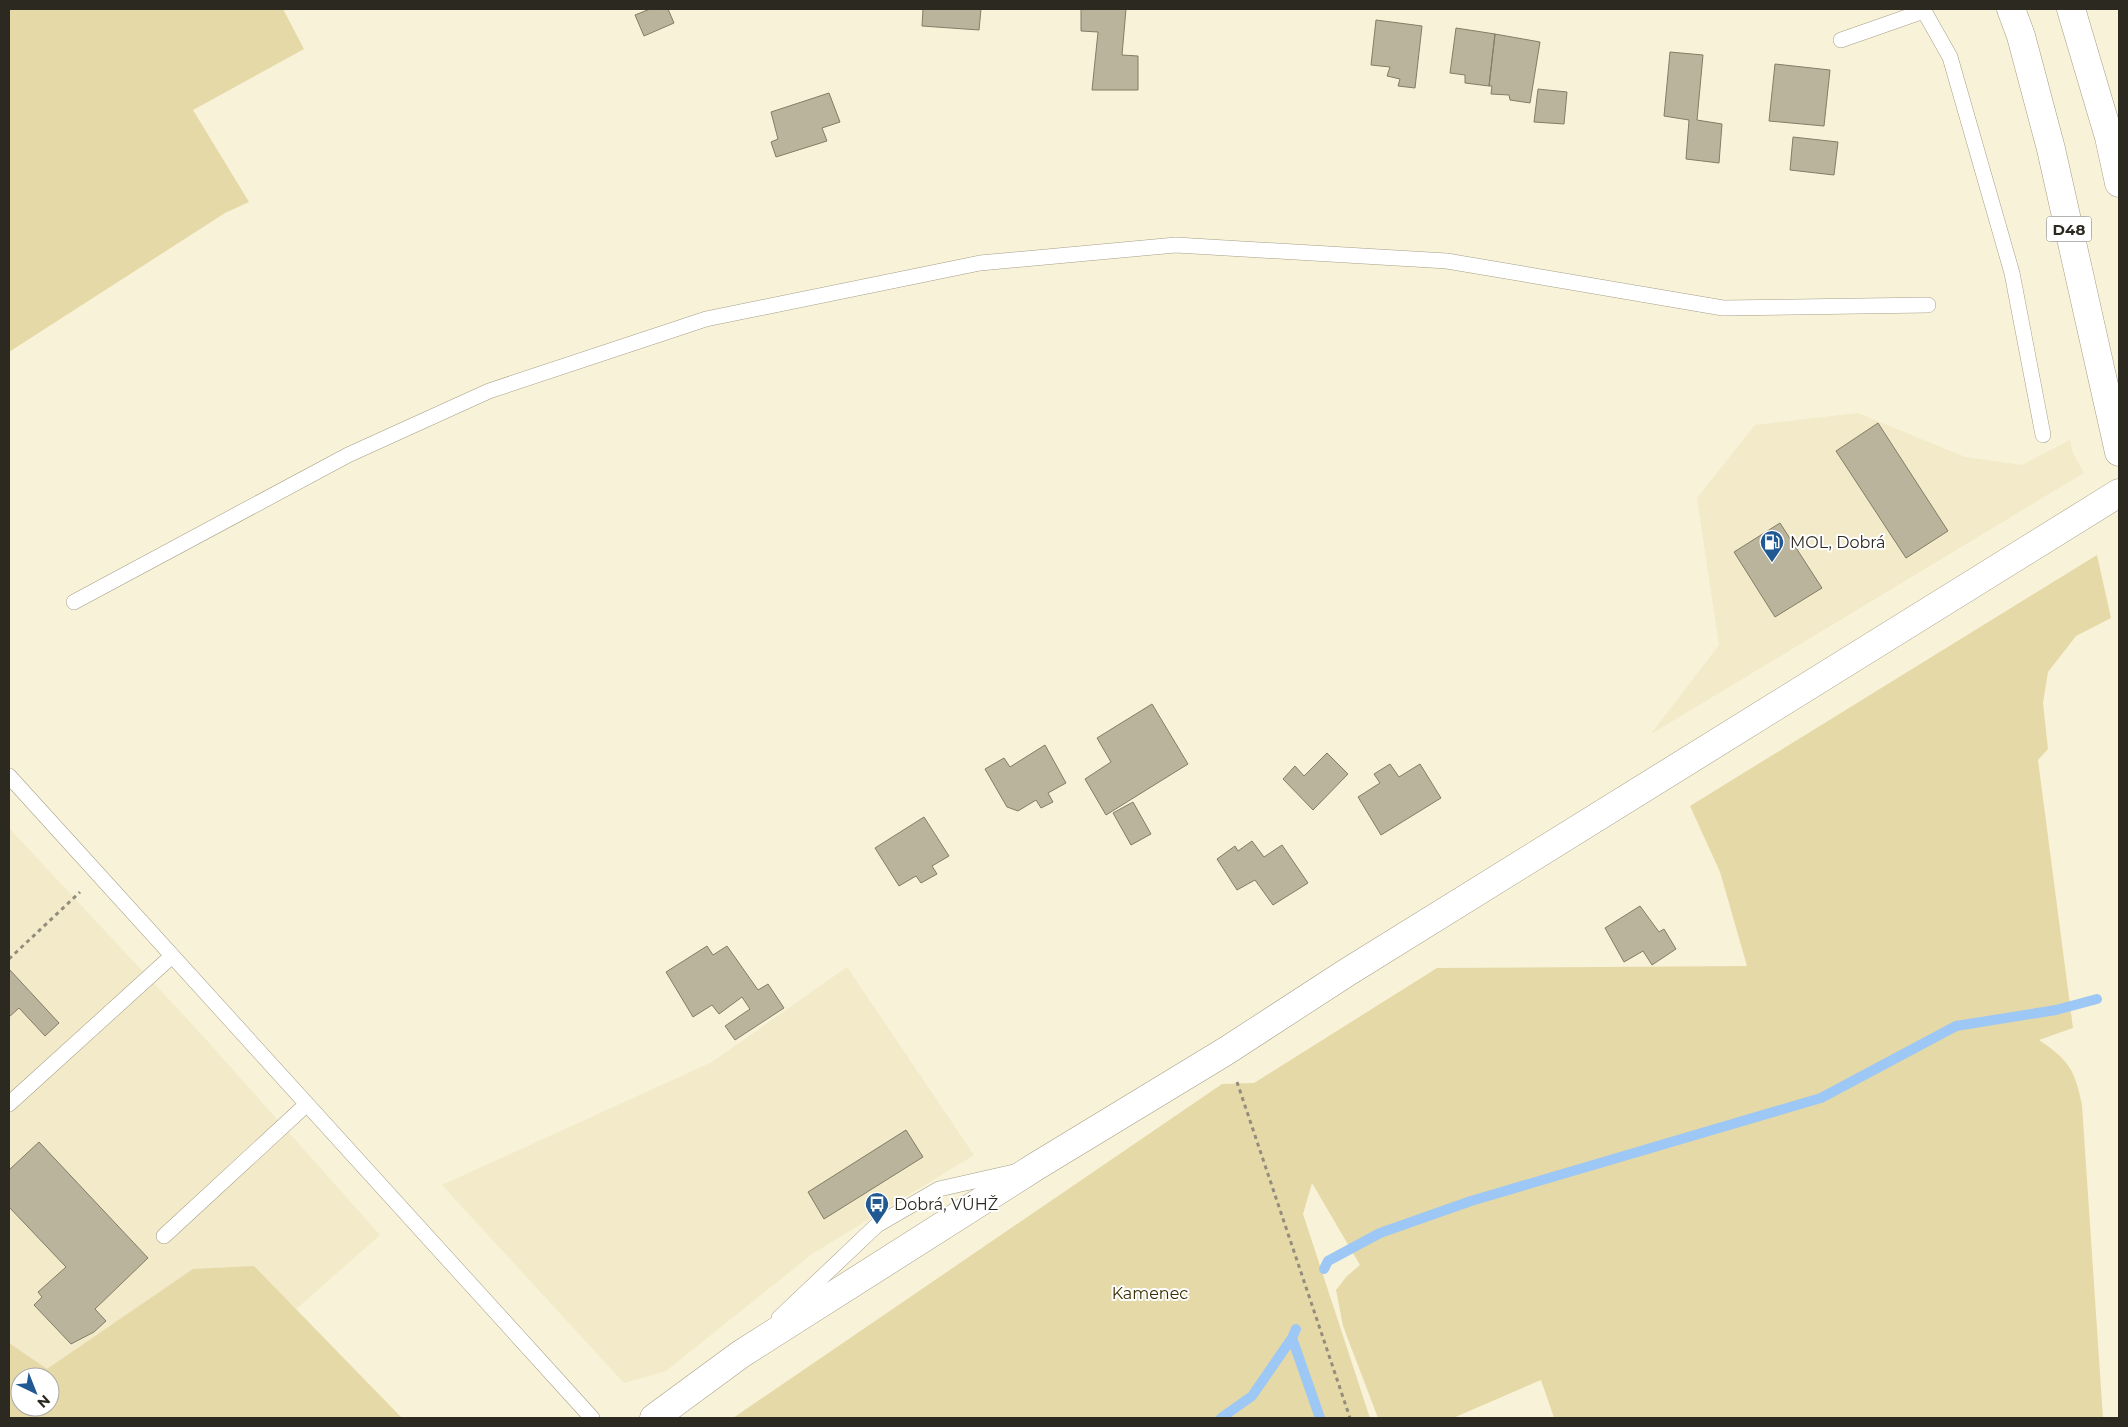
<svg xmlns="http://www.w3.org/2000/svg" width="2128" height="1427" viewBox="0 0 2128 1427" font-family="Montserrat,sans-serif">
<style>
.built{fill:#f2eac8;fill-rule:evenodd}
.green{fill:#e6d9a8;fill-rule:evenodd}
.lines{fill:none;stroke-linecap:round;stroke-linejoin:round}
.stream{stroke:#9dc7f4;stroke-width:10}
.building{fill:#bbb49c;stroke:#837d66}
.service-casing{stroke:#a59f87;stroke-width:16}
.secondary-casing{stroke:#a59f87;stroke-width:29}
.motorway-casing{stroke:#a59f87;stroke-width:29}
.path{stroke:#928d7c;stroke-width:3;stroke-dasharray:4 4;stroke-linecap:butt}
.service{stroke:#fff;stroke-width:15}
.secondary{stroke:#fff;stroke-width:28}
.motorway{stroke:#fff;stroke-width:28}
.labels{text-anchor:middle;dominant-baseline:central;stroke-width:4;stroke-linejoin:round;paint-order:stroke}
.shield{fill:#fff;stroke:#6b6963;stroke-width:1}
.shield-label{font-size:15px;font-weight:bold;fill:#2c2920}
.poi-label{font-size:16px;fill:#2c2920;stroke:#fff;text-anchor:start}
.park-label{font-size:16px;fill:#392e00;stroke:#fff}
</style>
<rect width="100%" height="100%" fill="#f8f2d8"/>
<!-- built -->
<path class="built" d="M1858,413L1965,457L2022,465L2070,440L2072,451L2084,473L1651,734L1719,645L1697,498L1755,425Z
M9,828L202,1035L380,1235L173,1418H9ZM20,1377H50V1407H20Z
M847,967L974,1155L812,1254L666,1371L624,1383L442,1185L712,1062Z"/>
<!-- green -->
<path class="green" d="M9,9H283L304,49L193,110L249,202L225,213L9,352Z
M2097,555L2111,618L2076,636L2048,672L2043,703L2048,749L2038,760L2073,1028L2039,1040C2069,1060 2075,1070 2082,1105L2103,1418H1554L1541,1380L1453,1418H1378L1343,1326L1336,1290L1347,1276L1360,1265L1312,1183L1303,1214L1370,1418H733L1222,1084L1254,1083L1437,968L1747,966L1720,872L1690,806Z
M254,1266L402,1418H9V1343L47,1369L193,1269ZM20,1377H50V1407H20Z"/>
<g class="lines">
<!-- stream -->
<path class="stream" d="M1324,1269L1328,1261L1380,1233L1471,1201L1821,1098L1956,1026L2056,1010L2097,999
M1292,1338L1320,1418
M1221,1418L1252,1396L1292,1338L1296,1329"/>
</g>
<!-- building -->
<path class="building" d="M650,9H668L674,23L644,36L635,15Z
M923,9H981L979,30L922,26Z
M1081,9H1126L1122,55L1138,56V90H1092L1098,32L1081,31Z
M1376,20L1422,26L1415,88L1398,86L1400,79L1387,76L1390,67L1371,65Z
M1456,28L1495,34L1489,86L1465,83V75L1450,73Z
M1495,34L1540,42L1530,103L1510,100L1509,95L1491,94L1492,86H1489Z
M1670,52L1703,55L1697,120L1722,124L1719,163L1686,159L1689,120L1664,116Z
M1775,64L1830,70L1824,126L1769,121Z
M1538,89L1567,92L1564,124L1534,122Z
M829,93L840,122L822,128L827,141L776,157L771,142L778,139L771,112Z
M1793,137L1838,142L1834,175L1790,170Z
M1878,423L1948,531L1906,558L1836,451Z
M1780,523L1822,588L1775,617L1734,552Z
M1152,704L1188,764L1106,815L1085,779L1111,762L1097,738Z
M1045,745L1066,783L1048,793L1053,802L1041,808L1036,800L1018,811L1007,807L985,769L1004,758L1010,767Z
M1327,753L1348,774L1313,810L1283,779L1295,766L1304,776Z
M1390,764L1399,777L1420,764L1441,798L1381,835L1358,797L1380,783L1374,774Z
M1133,802L1151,834L1131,845L1113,813Z
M924,817L949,856L932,866L937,874L921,883L916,876L899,886L875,848Z
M1252,841L1264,857L1282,845L1308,883L1273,905L1255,880L1237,890L1217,859L1235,846L1238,851Z
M1640,906L1659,932L1664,929L1676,949L1652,965L1643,951L1624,962L1605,928Z
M707,946L713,955L727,946L758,990L768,984L784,1008L735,1040L725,1026L750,1009L742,997L719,1014L712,1005L693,1017L666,972Z
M9,969L59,1023L45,1036L19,1008L9,1017Z
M906,1130L923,1157L824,1219L808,1192Z
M39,1142L148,1258L95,1309L106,1321L94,1332L71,1344L34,1305L42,1297L38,1292L66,1267L9,1207V1170Z"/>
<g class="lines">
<!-- service casing -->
<g class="service-casing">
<path id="service" d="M1924,11L1950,57L2012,273L2043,435
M1841,40L1924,11V9
M74,602L348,455L489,391L706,319L980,263L1176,245L1447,261L1723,308L1928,305
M9,776L592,1418
M9,1104L172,956
M164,1236L307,1104
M779,1318L877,1225L939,1189L1014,1172"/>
</g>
<!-- secondary casing -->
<g class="secondary-casing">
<path id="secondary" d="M654,1418L741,1354L1035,1167L1226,1051L1346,973L2119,493"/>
</g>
<!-- motorway casing -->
<g class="motorway-casing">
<path id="motorway" d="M2011,9L2021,36L2051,149L2119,452
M2071,9L2109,137L2119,183"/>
</g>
<!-- path -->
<path class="path" d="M9,959L80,892
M1237,1082L1350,1418"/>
<!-- service -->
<use href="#service" class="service"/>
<!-- secondary -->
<use href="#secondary" class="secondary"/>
<!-- motorway -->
<use href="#motorway" class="motorway"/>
</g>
<!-- icons -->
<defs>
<g id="fuel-pin" transform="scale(1.25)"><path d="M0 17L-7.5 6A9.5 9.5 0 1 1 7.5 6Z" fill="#215a92" stroke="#fff"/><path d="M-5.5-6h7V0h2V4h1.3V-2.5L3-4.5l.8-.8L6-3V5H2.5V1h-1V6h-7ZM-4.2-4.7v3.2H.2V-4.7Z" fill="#fff"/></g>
<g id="bus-pin" transform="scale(1.25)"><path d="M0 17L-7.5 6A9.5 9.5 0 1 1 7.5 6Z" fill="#215a92" stroke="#fff"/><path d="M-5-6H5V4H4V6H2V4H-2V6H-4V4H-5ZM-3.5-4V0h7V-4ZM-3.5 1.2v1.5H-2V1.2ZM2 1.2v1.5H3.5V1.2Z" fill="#fff"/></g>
</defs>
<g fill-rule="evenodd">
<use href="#fuel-pin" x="1772" y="542"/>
<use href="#bus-pin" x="877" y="1204"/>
</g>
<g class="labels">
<!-- shield labels -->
<rect class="shield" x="2046.5" y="216.5" width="45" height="25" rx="4"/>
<g class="shield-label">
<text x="2069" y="229">D48</text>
</g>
<!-- poi labels -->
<g class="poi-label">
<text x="1790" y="542">MOL, Dobrá</text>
<text x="894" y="1204">Dobrá, VÚHŽ</text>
</g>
<!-- park labels -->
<g class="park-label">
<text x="1150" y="1293">Kamenec</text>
</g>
</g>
<!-- border -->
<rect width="2128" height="1427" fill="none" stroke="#2c2920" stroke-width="20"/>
<!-- north arrow -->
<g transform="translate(35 1392) rotate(137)"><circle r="24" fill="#ffffff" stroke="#aba9a6"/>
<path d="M0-4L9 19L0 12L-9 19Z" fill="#215a92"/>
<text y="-8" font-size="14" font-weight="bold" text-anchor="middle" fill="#2c2920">N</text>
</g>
</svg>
